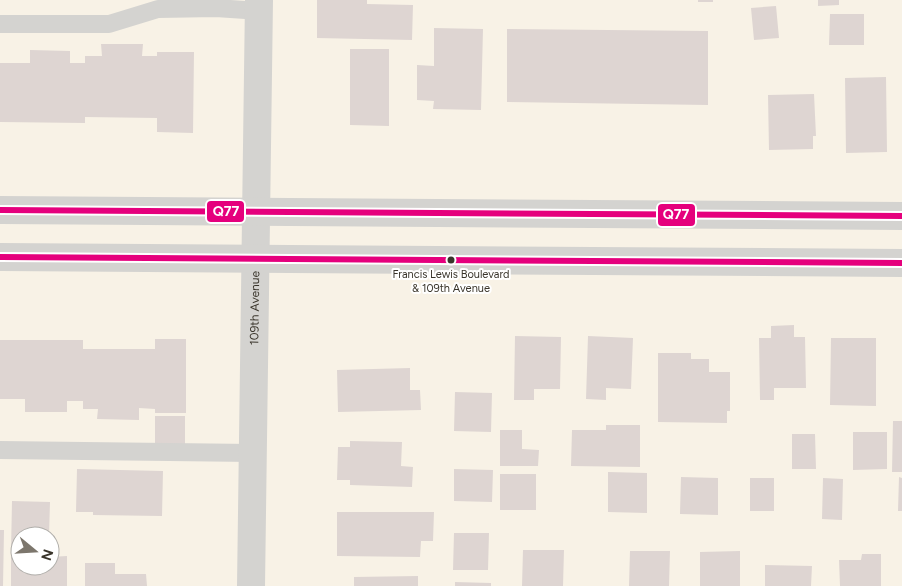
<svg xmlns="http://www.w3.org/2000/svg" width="902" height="586" viewBox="0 0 902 586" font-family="Figtree,sans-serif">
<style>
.building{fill:#ded5d2}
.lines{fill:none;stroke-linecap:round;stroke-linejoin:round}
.service{stroke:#d4d3d0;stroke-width:18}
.minor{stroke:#d4d3d0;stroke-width:28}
.primary{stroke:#d4d3d0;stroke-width:28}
.bus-1-casing{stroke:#fff;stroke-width:10}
.bus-1{stroke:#e5007d;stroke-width:6}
.bus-dot{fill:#39342a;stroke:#fff;stroke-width:2}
.labels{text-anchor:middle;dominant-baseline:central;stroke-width:4;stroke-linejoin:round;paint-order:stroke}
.bus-label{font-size:11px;fill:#39342a;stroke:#fff}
.street-label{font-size:12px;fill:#39342a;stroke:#fff}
.line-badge{stroke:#fff;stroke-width:2}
.badge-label{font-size:14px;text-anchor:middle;font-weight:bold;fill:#fff}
</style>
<rect width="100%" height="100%" fill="#f8f2e6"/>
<!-- building -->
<path class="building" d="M317,0H367V4L413,5L412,40L317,38Z
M698,0H713V2H698Z
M818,0H839V5L818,6Z
M776,6L779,38L754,40L751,8Z
M830,14H864V45H829Z
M434,28L483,29L481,110L433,109L434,101L417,100V65L434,66Z
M507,29L708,31V105L507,102Z
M101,44H143L142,56H157V52H194L193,133L157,132V118L85,117V123L0,122V63H30V50L70,51V63H85V56H102Z
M350,49H389V126L350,125Z
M886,77L887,152L846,153L845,78Z
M814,94L816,136H813V149L769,150L768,95Z
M794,325V337H805L806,388H774V400H760L759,338H771V326Z
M515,336L561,337L560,389H534V400H514Z
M588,336L633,338L631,389L606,388V400L586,399Z
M831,338H876V406L830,405Z
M155,339H186V413H155V409L139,408V420L97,419L98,409H83V401H67V412H25V399H0V340H83V349H155Z
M658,353H691V359H709V372H730V411H727V423L658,422Z
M410,368V390H420L421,410L338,412L337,370Z
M455,392L492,393L491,432L454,431Z
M155,416H185V445H155Z
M893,421H902V472H892Z
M606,425H640V467L571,466L572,430H606Z
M500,430H522V449L539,450L538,466H500Z
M853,432H887V469L853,470Z
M792,434H815L816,469H792Z
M350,441L402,442L401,466L413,467L412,487L350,485V480H337L338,447H350Z
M77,469L163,471L162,516L93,515V512H76Z
M454,469L493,470L492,502L454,501Z
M608,472L647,473V513L608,512Z
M500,474H536V510H500Z
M681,477L718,478V515L680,514Z
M899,477L902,478V511H898Z
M750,478H774V511H750Z
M823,478L843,479L842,520L822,519Z
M12,501L50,502L49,536H20V552L11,551Z
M337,512H434L433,541H421L420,557L337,556Z
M0,530H4L3,586H0Z
M454,533H489L488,570H453Z
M523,550H564L563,586H522Z
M630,551H670L669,586H629Z
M740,551V586H700V552Z
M862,554H881V586H840L839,560H861Z
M67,556V586H11V557H20V566H50V557Z
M85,563H115V574H146L147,586H85Z
M765,565L812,566L811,586H765Z
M418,576V586H354V577Z
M455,582L491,583V586H455Z"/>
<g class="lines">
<!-- service -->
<path class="service" d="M0,24H109L158,9L216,8L259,11
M0,450L253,453"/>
<!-- minor -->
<path class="minor" id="s1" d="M251,586L259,0"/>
<!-- primary -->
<path class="primary" d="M0,210L902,216
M0,257L902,263"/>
<!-- bus-1 casing -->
<g class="bus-1-casing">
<path id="bus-1" d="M0,210L902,216
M0,257L902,263"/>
</g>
<!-- bus-1 -->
<use href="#bus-1" class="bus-1"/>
</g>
<!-- markers -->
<circle class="bus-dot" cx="451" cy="260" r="4.5"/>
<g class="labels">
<!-- bus labels -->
<g class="bus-label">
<text x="451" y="274">Francis Lewis Boulevard<tspan x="451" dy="14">&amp; 109th Avenue</tspan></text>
</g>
<!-- street labels -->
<g class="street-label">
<text stroke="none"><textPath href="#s1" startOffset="278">109th Avenue</textPath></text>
</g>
</g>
<g class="line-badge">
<rect x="206" y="200" width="39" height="23" rx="5" fill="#e5007d"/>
<rect x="657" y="203" width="39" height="24" rx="5" fill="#e5007d"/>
</g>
<g class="badge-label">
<text x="226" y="216">Q77</text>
<text x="676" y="219">Q77</text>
</g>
<!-- north arrow -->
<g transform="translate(35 551) rotate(108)"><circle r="24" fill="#ffffff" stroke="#b0aeaa"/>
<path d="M0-4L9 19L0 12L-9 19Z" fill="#7c766c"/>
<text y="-8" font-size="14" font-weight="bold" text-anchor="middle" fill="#39342a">N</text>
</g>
</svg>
